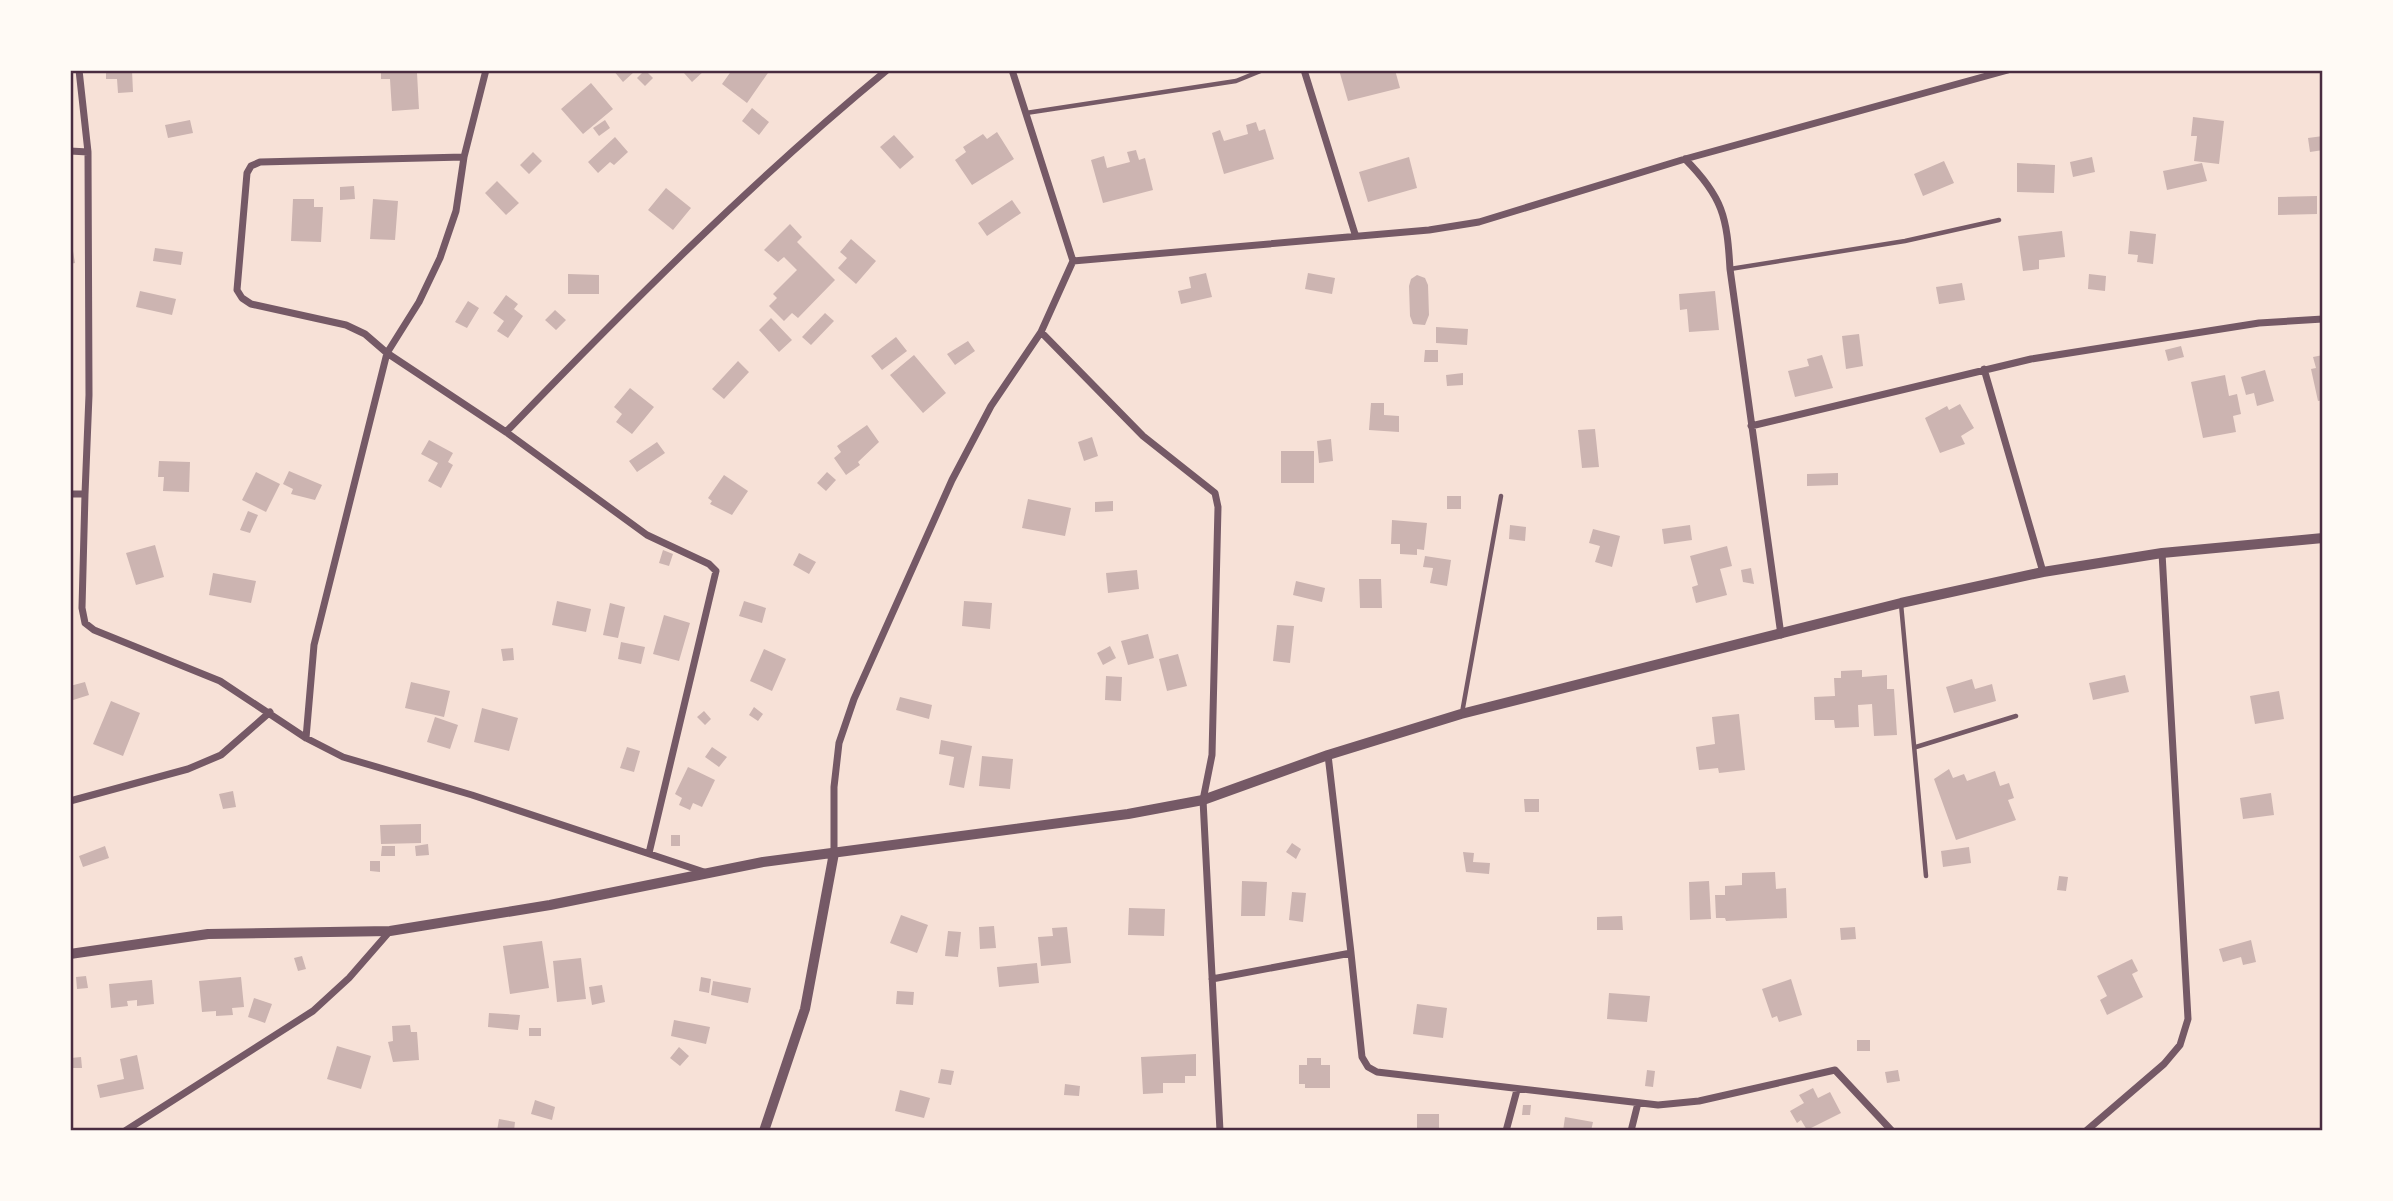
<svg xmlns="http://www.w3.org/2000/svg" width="2393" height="1201" viewBox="0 0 2393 1201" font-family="'DM Sans',sans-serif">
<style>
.building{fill:#ccb4b1}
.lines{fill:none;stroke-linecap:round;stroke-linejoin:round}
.service{stroke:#755966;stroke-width:4.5}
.minor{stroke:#755966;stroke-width:7}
.tertiary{stroke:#755966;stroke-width:10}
.neatline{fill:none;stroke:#4a2c40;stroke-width:2.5}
</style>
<rect width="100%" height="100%" fill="#f7e1d7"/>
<!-- building -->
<path class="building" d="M106,70H132L133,92L118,93L117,79H106Z
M381,70H431L417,73L419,109L392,111L390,79H381Z
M613,70H633L634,72L623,82Z
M645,70L653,78L645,86L637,78Z
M687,70H705L692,82L684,73Z
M732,70H770L747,103L722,84Z
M1339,70H1395L1400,88L1348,101Z
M591,83L613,109L583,134L561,109Z
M752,108L769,122L759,135L742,121Z
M2193,117L2224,121L2219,164L2194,161L2197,136H2191Z
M190,120L193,133L168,138L165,125Z
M605,120L610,128L599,136L593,128Z
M1256,122L1259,131L1265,129L1274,159L1224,174L1212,133L1220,130L1224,141L1248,134L1246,125Z
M997,132L1014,159L972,185L955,160L966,152L963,147L983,134L987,139Z
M894,135L914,157L900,169L880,147Z
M2323,136V150L2310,152L2308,138Z
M615,137L628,152L614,165L610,162L598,173L588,162Z
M1136,150L1139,160L1145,158L1153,190L1103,203L1091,160L1104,156L1107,168L1130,162L1127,152Z
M533,152L542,161L529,174L520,165Z
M1409,157L1417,188L1368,202L1359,172Z
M2092,157L2095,172L2073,177L2070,162Z
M1944,161L1954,183L1923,196L1914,174Z
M2017,163L2055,165L2054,193L2017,192Z
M2202,163L2207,181L2167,190L2163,171Z
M497,181L519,203L506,215L485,193Z
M354,186L355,199L340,200V187Z
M666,188L691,208L673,230L648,210Z
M2317,196V214L2278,215V197Z
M293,199H314V207H323L321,242L291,241Z
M373,199L398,201L395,240L370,239Z
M1012,200L1021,213L987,236L978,223Z
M790,224L802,237L797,242L835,280L798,318L792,313L784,321L769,306L777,298L773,294L797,270L784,257L778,262L764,250Z
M2062,231L2065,257L2039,260V269L2023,271L2018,236Z
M2130,231L2156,234L2153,264L2137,262L2138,255L2128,254Z
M851,239L876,261L856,284L838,268L847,258L840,252Z
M155,248L183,252L181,265L153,261Z
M70,251H73L75,263L70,264Z
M1206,273L1212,297L1181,304L1178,291L1191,288L1189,277Z
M1308,273L1335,278L1332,294L1305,289Z
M568,274L599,275V294H568Z
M2089,274L2106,276L2105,291L2088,289Z
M1417,275L1425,278L1428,285L1429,315L1425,325L1413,324L1410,316L1409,286L1411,279Z
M1962,283L1965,300L1939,304L1936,287Z
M140,291L176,299L172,315L136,307Z
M1715,291L1719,330L1689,332L1687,309L1680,310L1679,294Z
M506,295L518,304L514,309L523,316L508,338L497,331L504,321L493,313Z
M468,301L479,308L467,328L455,322Z
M555,310L566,320L556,330L545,320Z
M825,313L834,321L811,345L802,337Z
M771,318L792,340L779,352L759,330Z
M1436,327L1468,329L1467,345L1436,343Z
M1859,334L1863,366L1846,369L1842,336Z
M896,337L907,351L882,370L871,356Z
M968,341L975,351L955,365L947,354Z
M2181,346L2184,357L2168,361L2165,350Z
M1425,350H1438V362H1424Z
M914,355L946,393L923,413L890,375Z
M1822,355L1833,388L1795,397L1788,371L1809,366L1807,359Z
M2323,355V400L2318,401L2311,369L2316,368L2313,357Z
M738,361L749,372L724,399L712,389Z
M2265,370L2274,401L2257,406L2254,393L2246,395L2241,377Z
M1463,373V385L1447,386L1446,375Z
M2225,375L2229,396L2237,394L2241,414L2233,416L2236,432L2203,438L2191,382Z
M630,388L654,407L632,434L616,422L622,414L614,407Z
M1371,403H1384V415L1399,416V432L1369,430Z
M1960,404L1974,428L1961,436L1965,444L1940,453L1925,418L1947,406L1949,410Z
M867,425L879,442L858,462L860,465L846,475L834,458L841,452L837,446Z
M1595,429L1599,467L1582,468L1578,430Z
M1092,437L1098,456L1084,461L1078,442Z
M1331,439L1333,461L1319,463L1317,441Z
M429,440L453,453L448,462L453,465L441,488L428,481L438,463L421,454Z
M657,442L665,453L637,472L629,461Z
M1281,451H1314V483H1281Z
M159,461L190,462L189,492L163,491L164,477H158Z
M289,471L322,485L315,500L291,494L293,489L283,484Z
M256,472L280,484L266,512L242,500Z
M827,472L836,480L826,491L817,483Z
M1838,473V485L1807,486V474Z
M724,475L748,491L732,515L710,504L712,501L708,498Z
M1447,496H1461V509H1447Z
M1028,499L1071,508L1065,536L1022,528Z
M1113,501V511L1095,512V502Z
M248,511L258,515L250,533L240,530Z
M1392,520L1427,523L1424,550L1417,549V555L1400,554V544H1391Z
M1510,525L1526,527L1525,541L1509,539Z
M1690,525L1692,540L1664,544L1662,529Z
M1593,529L1620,536L1612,567L1595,562L1600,546L1589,543Z
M155,545L164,577L136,585L126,553Z
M1727,546L1732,566L1720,569L1727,595L1696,603L1692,587L1698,585L1690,556Z
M663,550L673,554L669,566L659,563Z
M799,553L816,562L809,574L793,565Z
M1425,556L1451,560L1447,586L1430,583L1433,568L1423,567Z
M1751,568L1754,584L1743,582L1741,570Z
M1137,570L1139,589L1108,593L1106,573Z
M213,573L256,581L251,603L209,595Z
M1359,579H1381L1382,608H1360Z
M1296,581L1325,588L1322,602L1293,595Z
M557,601L591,609L586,632L552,625Z
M744,601L766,608L762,623L739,616Z
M964,601L992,603L990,629L962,626Z
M610,603L625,607L618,638L603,635Z
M664,615L690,623L679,661L653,654Z
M1277,625L1294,626L1290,663L1273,661Z
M1148,634L1154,658L1128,665L1121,641Z
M621,642L645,647L641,664L618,659Z
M1110,646L1116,658L1103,665L1097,653Z
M513,648L514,660L503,661L501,649Z
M764,649L786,659L772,691L750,681Z
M1178,654L1187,686L1167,691L1159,659Z
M1862,670V677L1887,675V689H1894L1897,735L1874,736L1872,704L1858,705L1859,727L1835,728L1834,720H1815L1814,697L1835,696L1834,678H1841V671Z
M2125,675L2129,692L2093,700L2089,683Z
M1106,676L1122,677L1121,701L1105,700Z
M1972,679L1975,689L1992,684L1996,701L1954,713L1946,687Z
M85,682L89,695L70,701V686Z
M411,682L450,691L444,717L405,708Z
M2279,691L2284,719L2255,724L2250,696Z
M900,697L932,705L929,719L896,710Z
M111,701L140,713L123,756L93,744Z
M754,707L763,714L758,721L749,715Z
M482,708L518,718L509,751L474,742Z
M704,711L711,719L705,725L697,717Z
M1739,714L1745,770L1719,773L1718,768L1699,770L1696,747L1715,744L1712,717Z
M435,717L458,725L450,749L427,742Z
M941,740L972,746L964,788L949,785L954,757L939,754Z
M627,747L640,751L634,772L620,768Z
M712,747L727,757L719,767L705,757Z
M982,756L1013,759L1010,789L979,786Z
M688,767L715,780L702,807L693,803L690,810L679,805L682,798L675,794Z
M1949,769L1953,778L1964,774L1967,781L1995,771L2000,786L2009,783L2014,798L2008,800L2016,820L1956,840L1934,779Z
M233,791L236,807L223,809L219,794Z
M2271,793L2274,815L2243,819L2240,798Z
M1524,799H1539V812H1525Z
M421,824V843L381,844L380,825Z
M671,835H680V846H671Z
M1292,843L1301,849L1296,859L1286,852Z
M428,844L429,855L416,856L415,846Z
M105,846L109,858L83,867L79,856Z
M382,846H395V856H381Z
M1969,847L1971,863L1943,867L1941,851Z
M1463,852L1474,853L1473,862L1490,863L1489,874L1466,872Z
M370,861H380V872L370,871Z
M1775,872L1776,889L1786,888L1787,918L1726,921L1725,918H1716L1715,895H1725V886L1742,885V873Z
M2059,876L2068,877L2066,891L2057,890Z
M1242,881L1267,882L1265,916H1241Z
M1709,881L1711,919L1690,920L1689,882Z
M1292,892L1306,893L1303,922L1289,920Z
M1129,908L1165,909L1164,936L1128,935Z
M901,915L928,925L917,953L890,943Z
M1622,916L1623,930H1597V917Z
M994,926L996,948L980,949L979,927Z
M1067,927L1071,963L1041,966L1038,937L1053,936L1052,928Z
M1855,927L1856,939L1841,940L1840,928Z
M948,931L961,932L958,957L945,956Z
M2251,940L2256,962L2243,965L2241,957L2223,962L2219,949Z
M542,941L549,988L510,994L503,946Z
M302,956L306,969L298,971L294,958Z
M581,958L586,999L557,1002L553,961Z
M2132,959L2138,971L2132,974L2143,997L2107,1015L2100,1000L2107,996L2097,976Z
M1037,963L1039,983L999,987L997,967Z
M86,976L88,988L77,989L76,977Z
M241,977L244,1007L232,1008L233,1015L216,1016V1011L202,1012L199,981Z
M701,977L711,979L709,993L699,991Z
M1791,979L1802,1015L1779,1022L1777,1016L1772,1018L1762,989Z
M152,980L154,1004L137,1006V1000L127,1001L128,1006L111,1008L109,984Z
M713,981L751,988L748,1003L711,995Z
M602,985L605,1002L592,1005L589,987Z
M897,991L914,992L913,1005L896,1004Z
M1609,993L1650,996L1647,1022L1607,1019Z
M254,998L272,1004L265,1023L248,1017Z
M1417,1004L1447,1008L1443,1038L1413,1034Z
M489,1013L520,1015L518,1030L488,1027Z
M674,1020L710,1027L706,1044L671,1036Z
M410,1025L411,1032H417L419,1060L393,1062L388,1042L393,1041L392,1026Z
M529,1028H541V1036H529Z
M1857,1040H1870V1051H1857Z
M337,1046L371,1056L361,1089L327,1079Z
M679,1047L689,1056L680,1066L670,1058Z
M1196,1054V1076H1185V1083H1163V1093L1143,1094L1141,1057Z
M137,1055L144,1089L100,1098L97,1085L124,1079L120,1059Z
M81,1057L82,1068H72L71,1058Z
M1307,1058H1321V1065H1330V1088H1305V1084H1299V1065H1307Z
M941,1069L954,1071L951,1085L938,1083Z
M1647,1070L1655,1071L1653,1087L1645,1086Z
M1898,1070L1900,1081L1887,1083L1885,1072Z
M1065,1084L1080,1086L1079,1096L1064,1095Z
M1813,1088L1818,1098L1830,1092L1841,1113L1807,1130L1801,1120L1797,1123L1790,1111L1804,1103L1799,1095Z
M900,1090L930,1098L924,1118L895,1111Z
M535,1100L555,1107L552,1120L531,1114Z
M1523,1105H1531L1530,1115H1522Z
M1417,1114H1439V1131L1417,1128Z
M1565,1117L1593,1122L1591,1131H1563Z
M499,1119L515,1122L514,1131H497Z"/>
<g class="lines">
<!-- service -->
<path class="service" d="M1026,113L1236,81L1263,70
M1730,269L1905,241L1999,220
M1901,604L1926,876
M1462,713L1501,496
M1916,747L2016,716"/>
<!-- minor -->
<path class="minor" d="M79,70L88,152
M1304,70L1355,234
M70,151L88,152L89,395L85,494
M464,157L260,162L251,166L247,173L237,290L242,298L251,304L346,325L365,334L387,353L506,432L647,535L709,564L716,571L649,853
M1685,159C1723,197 1727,217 1730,269L1781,635
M1073,261L1429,230L1479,222L1685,159L2008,70
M1041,332L1143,436L1215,493L1218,507L1212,755L1203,800L1220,1131
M1984,369L2043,572
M1751,426L2031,359L2259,323L2323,319
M506,432C628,306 752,181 887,70
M70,494H85L82,608L85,623L94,630L220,681L306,738L343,757L472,795L707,873
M306,738L314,645L387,353L419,302L440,258L456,211L464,157L486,70
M70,801L188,769L221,755L270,712
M834,853V787L839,743L854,699L952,480L991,406L1041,332L1073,261L1012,70
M1351,953L1362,1057L1368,1067L1377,1072L1658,1105L1699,1101L1835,1070L1892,1131
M1212,979L1351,953L1328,755
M125,1131L313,1011L349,978L390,931
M1506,1131L1517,1090
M1631,1131L1638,1103
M2086,1131L2164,1064L2180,1045L2188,1019L2162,553"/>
<!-- tertiary -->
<path class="tertiary" d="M70,954L208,934L390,931L550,905L763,862L1128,814L1203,800L1328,755L1461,714L1901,603L2043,572L2162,553L2323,538
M764,1131L805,1009L834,853"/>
</g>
<!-- border -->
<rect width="2393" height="1201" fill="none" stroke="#fffaf5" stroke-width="144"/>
<rect x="72" y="72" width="2249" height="1057" class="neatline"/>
</svg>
